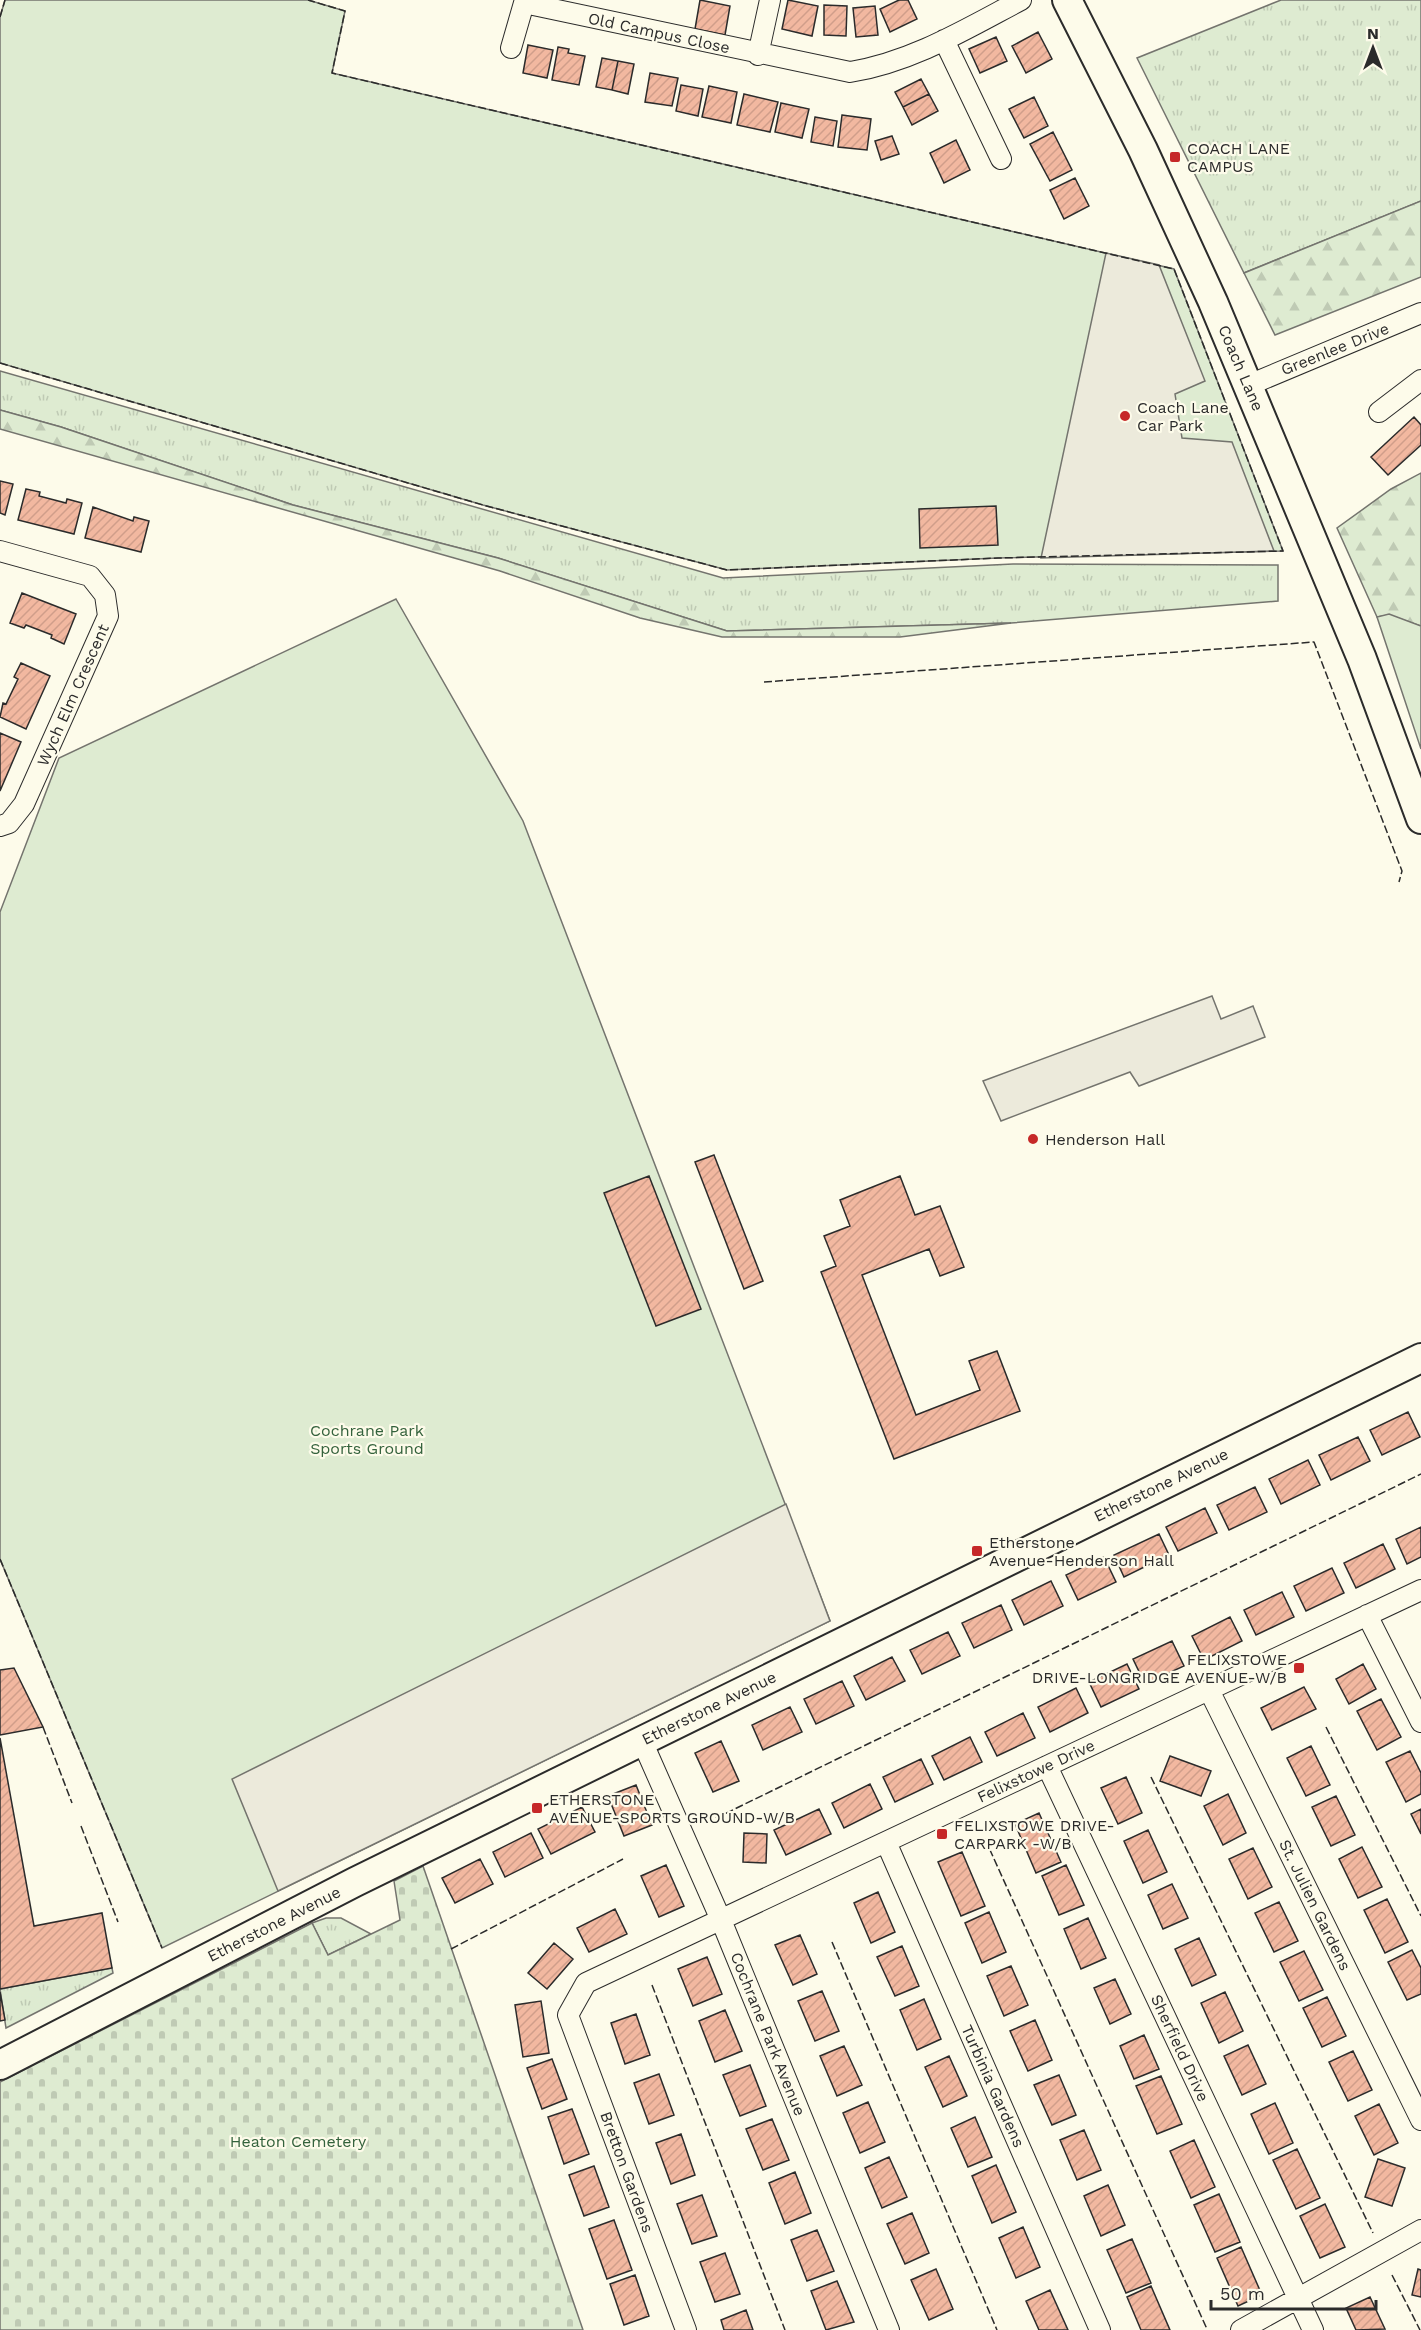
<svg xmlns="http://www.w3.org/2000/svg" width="1421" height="2330" viewBox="0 0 1421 2330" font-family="'Work Sans',sans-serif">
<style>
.grass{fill:url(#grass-tufts);stroke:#74746e;stroke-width:1.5}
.forest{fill:url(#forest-firs);stroke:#74746e;stroke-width:1.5}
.cemetery{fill:url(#cemetery-stones);stroke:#74746e;stroke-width:1.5}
.green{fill:#deebd1;stroke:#74746e;stroke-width:1.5}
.parking{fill:#eceadb;stroke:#74746e;stroke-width:1.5}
.building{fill:url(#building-hatch);stroke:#2b2b2b;stroke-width:1.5}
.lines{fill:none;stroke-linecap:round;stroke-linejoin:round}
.street-casing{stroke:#2b2b2b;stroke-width:22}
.secondary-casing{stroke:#2b2b2b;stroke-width:32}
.street{stroke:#fdfbea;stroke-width:20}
.secondary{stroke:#fdfbea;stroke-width:28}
.fence{stroke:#2b2b2b;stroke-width:1.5;stroke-dasharray:8 3;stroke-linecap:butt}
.poi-dot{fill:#c62828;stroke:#fdfbea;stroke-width:2}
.labels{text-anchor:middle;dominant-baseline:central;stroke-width:4.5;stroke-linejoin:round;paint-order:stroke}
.street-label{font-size:16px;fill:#2b2b2b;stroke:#fdfbea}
.poi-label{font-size:16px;fill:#2b2b2b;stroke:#fdfbea;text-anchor:start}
.park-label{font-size:16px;fill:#34623c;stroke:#fdfbea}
</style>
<defs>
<pattern id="grass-tufts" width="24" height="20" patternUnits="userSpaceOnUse" patternTransform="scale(1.5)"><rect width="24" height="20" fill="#deebd1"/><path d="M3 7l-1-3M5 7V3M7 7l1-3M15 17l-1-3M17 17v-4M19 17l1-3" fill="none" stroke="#bfcab4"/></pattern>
<pattern id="forest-firs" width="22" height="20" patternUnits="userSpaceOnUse" patternTransform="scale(1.5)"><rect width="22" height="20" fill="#deebd1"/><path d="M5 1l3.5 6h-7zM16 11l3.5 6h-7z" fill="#bfcab4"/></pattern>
<pattern id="cemetery-stones" width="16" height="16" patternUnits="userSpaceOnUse" patternTransform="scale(1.5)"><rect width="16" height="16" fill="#deebd1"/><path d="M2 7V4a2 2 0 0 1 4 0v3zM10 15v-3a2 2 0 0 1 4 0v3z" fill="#bfcab4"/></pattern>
<pattern id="building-hatch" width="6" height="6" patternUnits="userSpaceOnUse" patternTransform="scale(1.5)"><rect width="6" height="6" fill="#f2b8a0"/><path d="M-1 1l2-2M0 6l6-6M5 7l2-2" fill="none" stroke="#d09e8a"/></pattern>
</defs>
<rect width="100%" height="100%" fill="#fdfbea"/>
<!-- grass -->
<path class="grass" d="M1281,0H1421V201L1244,273L1137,58Z
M0,371L723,578L1013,564L1278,565V601L1011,623L727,631L498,558L293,505L61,427L0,410Z
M326,1918H341L371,1934L328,1955L312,1923Z
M112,1968L113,1973L6,2028L0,1989Z"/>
<!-- forest -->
<path class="forest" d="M1421,201V277L1275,335L1244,273Z
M0,410L61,427L293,505L498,558L727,631L1011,623L900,637H722L640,618L500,571L0,429Z
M1421,473V626L1389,615L1377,617L1337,528L1391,489Z"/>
<!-- cemetery -->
<path class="cemetery" d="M423,1866L583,2330H0V2082L312,1923L328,1955L400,1920L394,1881Z"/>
<!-- green -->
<path class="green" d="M5,0H308L345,11L332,73L1174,269L1283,551L998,558L727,570L483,505L0,363V17Z
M396,599L523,821L830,1621L162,1948L0,1559V912L59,758Z
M1389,614L1421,626V749L1377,617Z"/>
<!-- parking -->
<path class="parking" d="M1106,253L1159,265L1205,381L1175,394L1182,438L1232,442L1274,551L1041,558Z
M1212,996L1221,1019L1253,1006L1265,1037L1139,1086L1130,1072L1001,1121L983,1081Z
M786,1504L830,1621L278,1891L232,1779Z"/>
<!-- building -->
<path class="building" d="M700,0L730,6L725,35L695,29Z
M788,0L818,6L812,36L782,29Z
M899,0H908L917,19L890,32L880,9Z
M824,5L847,6L846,36L824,35Z
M875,6L878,35L856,37L853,8Z
M1038,32L1052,59L1026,73L1012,46Z
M996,37L1007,61L980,73L969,49Z
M528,45L553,50L547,78L523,73Z
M558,47L569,49L568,53L585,56L579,85L552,80Z
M602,58L618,61L612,90L596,87Z
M618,61L634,64L628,94L612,90Z
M650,73L678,78L672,106L645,102Z
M921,79L929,94L903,107L895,92Z
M681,85L703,89L698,116L676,111Z
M709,86L737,92L731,123L702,117Z
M744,94L778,102L770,132L737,125Z
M929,94L938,111L912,125L903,107Z
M1034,97L1048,126L1024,138L1009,109Z
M781,103L809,109L802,138L775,132Z
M842,115L871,119L867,150L838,147Z
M815,117L837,121L833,146L811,142Z
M1053,132L1072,170L1050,181L1030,144Z
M892,136L899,154L881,160L875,141Z
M956,140L970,170L944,183L930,153Z
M1075,178L1089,206L1064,219L1050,190Z
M1414,417L1421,425V445L1388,475L1371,457Z
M0,481L13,484L5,515L0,513Z
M26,489L40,492L39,496L66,503L67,499L82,503L74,534L18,520Z
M996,506L998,545L920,548L919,509Z
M93,507L133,521L134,517L149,521L141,552L85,538Z
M22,593L76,614L64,644L51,638L52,635L26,625L24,628L10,623Z
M21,663L50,676L26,729L0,717L3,703L6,704L18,679L14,677Z
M0,733L21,742L0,791Z
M714,1155L763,1281L744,1289L695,1162Z
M649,1176L701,1309L656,1326L604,1193Z
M900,1176L915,1215L940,1206L964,1267L940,1276L929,1249L862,1275L916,1415L980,1390L969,1361L997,1351L1020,1411L894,1459L821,1272L836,1266L824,1236L850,1226L840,1200Z
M1408,1412L1420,1437L1382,1455L1370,1430Z
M1358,1437L1370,1461L1331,1480L1319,1455Z
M1308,1460L1320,1485L1281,1504L1269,1479Z
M1255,1487L1267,1512L1229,1530L1217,1505Z
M1205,1508L1217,1533L1178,1551L1166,1527Z
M1421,1527V1557L1407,1564L1396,1539Z
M1159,1534L1169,1555L1124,1577L1114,1555Z
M1383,1544L1395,1569L1356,1588L1344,1563Z
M1104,1557L1116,1582L1078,1600L1066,1575Z
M1332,1568L1344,1593L1306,1611L1294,1586Z
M1051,1581L1063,1606L1024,1625L1012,1600Z
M1282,1592L1294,1617L1256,1635L1244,1610Z
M1001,1605L1012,1630L974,1648L962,1623Z
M1230,1617L1242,1641L1204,1660L1192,1636Z
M948,1632L960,1656L922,1674L910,1650Z
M1172,1641L1184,1666L1145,1684L1133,1659Z
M892,1657L905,1681L866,1700L854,1676Z
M1127,1664L1139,1689L1101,1707L1089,1682Z
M1363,1664L1376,1689L1349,1704L1336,1679Z
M14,1668L43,1727L0,1735V1670Z
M842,1681L854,1706L816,1724L804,1699Z
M1304,1687L1316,1709L1272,1730L1261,1708Z
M1076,1688L1088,1713L1050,1732L1038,1707Z
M1381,1699L1401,1737L1377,1750L1357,1711Z
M790,1707L802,1732L763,1750L752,1725Z
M1023,1713L1035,1738L997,1756L985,1732Z
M970,1737L982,1762L944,1780L932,1756Z
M0,1738L34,1926L102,1913L112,1968L0,1989Z
M721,1741L739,1781L713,1792L695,1753Z
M1311,1746L1330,1785L1306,1796L1287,1758Z
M1410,1751L1421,1773V1794L1406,1802L1386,1762Z
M1170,1756L1211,1771L1201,1796L1160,1781Z
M921,1759L933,1784L895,1802L883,1777Z
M1126,1777L1142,1813L1118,1824L1101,1788Z
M870,1784L882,1809L844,1828L832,1803Z
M636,1785L652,1825L624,1836L608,1796Z
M1228,1794L1246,1833L1223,1845L1204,1806Z
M1336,1796L1355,1835L1331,1846L1312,1807Z
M582,1807L595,1832L551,1854L538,1829Z
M819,1809L831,1834L786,1855L774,1830Z
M1421,1809V1834L1411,1814Z
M1039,1813L1061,1862L1036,1873L1015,1824Z
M1148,1830L1167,1872L1143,1883L1124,1841Z
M531,1833L543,1858L505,1877L493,1852Z
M744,1833L767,1834L766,1863L743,1862Z
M1362,1847L1382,1887L1358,1898L1339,1859Z
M1253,1848L1272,1887L1248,1899L1229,1859Z
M962,1852L985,1906L961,1916L938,1862Z
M480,1859L493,1884L455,1903L442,1878Z
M666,1865L684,1906L659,1917L641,1876Z
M1066,1865L1084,1905L1059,1915L1042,1876Z
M1172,1884L1188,1918L1163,1929L1148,1895Z
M878,1892L895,1932L871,1943L854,1903Z
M1387,1899L1408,1942L1385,1953L1364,1910Z
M1279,1902L1298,1941L1274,1952L1255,1913Z
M615,1909L627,1934L589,1952L577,1928Z
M989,1912L1006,1952L982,1963L965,1923Z
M1088,1918L1106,1958L1081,1969L1064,1929Z
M800,1935L817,1974L793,1985L775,1945Z
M1199,1938L1216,1975L1192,1986L1175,1949Z
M554,1943L573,1959L547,1989L528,1973Z
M902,1946L919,1986L895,1996L877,1957Z
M1412,1950L1421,1968V1994L1407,2000L1388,1962Z
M1304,1951L1323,1990L1299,2001L1280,1962Z
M707,1957L722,1994L693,2006L678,1969Z
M1011,1966L1028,2005L1004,2016L987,1976Z
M1115,1979L1131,2014L1110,2024L1094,1988Z
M822,1991L839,2031L815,2041L798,2001Z
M0,1992L5,2020L0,2021Z
M1225,1992L1243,2031L1219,2043L1201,2003Z
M1327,1997L1346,2036L1322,2047L1303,2008Z
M924,1999L941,2039L917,2050L900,2010Z
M541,2001L549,2053L523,2057L515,2005Z
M725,2010L742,2051L715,2062L699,2021Z
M636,2014L650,2055L625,2064L611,2023Z
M1035,2020L1052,2060L1028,2071L1010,2031Z
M1144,2035L1159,2069L1134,2079L1120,2046Z
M1248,2045L1266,2084L1242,2095L1224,2056Z
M844,2046L862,2085L837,2096L820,2056Z
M1353,2051L1372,2090L1348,2101L1329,2062Z
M949,2056L967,2096L943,2107L925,2067Z
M552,2059L567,2099L542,2109L527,2068Z
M750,2065L766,2106L740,2116L723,2075Z
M659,2074L674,2115L649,2124L634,2083Z
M1059,2075L1076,2115L1052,2125L1034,2085Z
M1161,2076L1182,2124L1157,2134L1136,2086Z
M868,2102L885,2142L860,2153L843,2113Z
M1275,2103L1293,2143L1269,2154L1251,2114Z
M1379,2104L1398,2143L1374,2155L1355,2116Z
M572,2109L589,2154L564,2164L548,2117Z
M975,2117L992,2157L968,2167L951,2128Z
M772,2119L789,2160L763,2170L746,2129Z
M1084,2130L1101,2170L1077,2180L1060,2140Z
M681,2134L695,2175L671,2184L656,2143Z
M1194,2140L1215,2187L1191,2198L1170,2151Z
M1297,2149L1320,2198L1296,2209L1273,2160Z
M889,2157L907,2197L882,2208L865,2168Z
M1378,2159L1405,2168L1392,2206L1365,2197Z
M996,2165L1016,2212L992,2223L972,2176Z
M594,2166L609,2207L584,2216L569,2175Z
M795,2172L811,2213L785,2224L769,2183Z
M1108,2185L1125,2225L1101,2236L1084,2196Z
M1219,2194L1240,2242L1215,2252L1194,2205Z
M702,2195L717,2236L692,2244L677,2204Z
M1325,2204L1345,2247L1320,2258L1300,2216Z
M912,2213L929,2253L905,2264L887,2224Z
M614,2220L632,2270L607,2279L589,2229Z
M1023,2227L1040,2267L1016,2278L999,2238Z
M817,2230L834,2271L807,2281L791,2240Z
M1132,2239L1151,2283L1126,2293L1107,2250Z
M1241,2247L1262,2295L1238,2306L1217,2258Z
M725,2253L740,2294L715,2302L700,2262Z
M936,2269L953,2309L929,2320L911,2280Z
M1418,2269L1421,2270V2297L1412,2295Z
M635,2275L649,2316L624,2325L610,2284Z
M837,2281L854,2322L826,2330L811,2291Z
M1151,2286L1170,2330H1141L1127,2297Z
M1050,2290L1068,2330H1039L1026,2301Z
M1370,2297L1385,2329L1356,2330L1346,2308Z
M746,2310L753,2330H724L721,2320Z"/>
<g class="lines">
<!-- street casing -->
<g class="street-casing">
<path id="street" d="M944,40L1001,159
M511,48L524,3L850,72C912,62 966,29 1021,0
M758,55L770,0
M1249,385L1421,313
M1379,412L1421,380
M0,551L90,576L105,595L108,616L24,804L9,823L0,826
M1367,1615L1421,1722
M1209,1690L1421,2120
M642,1741L721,1920L889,2330
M1047,1766L1313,2330
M886,1842L1100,2330
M686,2330L568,2015L586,1983L1421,1590
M1241,2330L1421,2230"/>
</g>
<!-- secondary casing -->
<g class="secondary-casing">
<path id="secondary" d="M1067,0L1143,150L1213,302L1362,659L1421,819
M0,2065L355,1882L1421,1358"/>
</g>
<!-- street -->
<use href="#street" class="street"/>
<!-- secondary -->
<use href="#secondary" class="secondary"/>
<!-- fence -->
<path class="fence" d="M0,17L5,0
M0,363L483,505L727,570L998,558L1283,551L1174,269L332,73L345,11L308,0
M764,682L1314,642L1402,871L1399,882
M0,1559L162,1948
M43,1727L72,1803
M1326,1727L1421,1916
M1151,1777L1373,2233
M706,1823L1421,1474
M81,1826L118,1922
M985,1839L1207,2329
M832,1942L997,2330
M451,1949L623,1859
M652,1985L785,2330
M1392,2275L1420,2330"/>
</g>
<!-- markers -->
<g class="poi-dot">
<rect x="1169" y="151" width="12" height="12" rx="3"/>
<circle cx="1125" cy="416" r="6"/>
<circle cx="1033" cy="1139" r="6"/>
<rect x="971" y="1545" width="12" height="12" rx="3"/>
<rect x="1293" y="1662" width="12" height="12" rx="3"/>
<rect x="531" y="1802" width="12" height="12" rx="3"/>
<rect x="936" y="1828" width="12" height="12" rx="3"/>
</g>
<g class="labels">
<!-- street labels -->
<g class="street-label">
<text transform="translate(659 33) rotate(12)">Old Campus Close</text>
<text transform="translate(1335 349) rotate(-22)">Greenlee Drive</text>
<text transform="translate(1241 368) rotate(67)">Coach Lane</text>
<text transform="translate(73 695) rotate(-66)">Wych Elm Crescent</text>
<text transform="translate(1161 1485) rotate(-26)">Etherstone Avenue</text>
<text transform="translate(709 1708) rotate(-26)">Etherstone Avenue</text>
<text transform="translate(1036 1771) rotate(-25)">Felixstowe Drive</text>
<text transform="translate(1315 1905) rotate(64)">St. Julien Gardens</text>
<text transform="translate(274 1924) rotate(-27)">Etherstone Avenue</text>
<text transform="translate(768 2034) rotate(68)">Cochrane Park Avenue</text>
<text transform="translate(1180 2048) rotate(65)">Sherfield Drive</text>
<text transform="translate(993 2086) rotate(66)">Turbinia Gardens</text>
<text transform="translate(627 2172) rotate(70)">Bretton Gardens</text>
</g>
<!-- poi labels -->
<g class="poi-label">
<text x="1187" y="148">COACH LANE<tspan x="1187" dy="18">CAMPUS</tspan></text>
<text x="1137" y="407">Coach Lane<tspan x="1137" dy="18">Car Park</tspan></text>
<text x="1045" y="1139">Henderson Hall</text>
<text x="989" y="1542">Etherstone<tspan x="989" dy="18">Avenue-Henderson Hall</tspan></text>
<text x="1287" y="1659" text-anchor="end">FELIXSTOWE<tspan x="1287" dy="18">DRIVE-LONGRIDGE AVENUE-W/B</tspan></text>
<text x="549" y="1799">ETHERSTONE<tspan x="549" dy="18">AVENUE-SPORTS GROUND-W/B</tspan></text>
<text x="954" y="1825">FELIXSTOWE DRIVE-<tspan x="954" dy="18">CARPARK -W/B</tspan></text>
</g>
<!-- park labels -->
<g class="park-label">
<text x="367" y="1430">Cochrane Park<tspan x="367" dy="18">Sports Ground</tspan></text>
<text x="298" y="2141">Heaton Cemetery</text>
</g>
</g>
<!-- north arrow -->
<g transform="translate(1373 48)" stroke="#fdfbea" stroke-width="4.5" paint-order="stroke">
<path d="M0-4.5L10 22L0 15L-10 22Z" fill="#2b2b2b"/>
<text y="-9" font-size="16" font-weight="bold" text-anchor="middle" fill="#2b2b2b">N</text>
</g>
<!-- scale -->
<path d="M1211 2300v9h165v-9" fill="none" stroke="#2b2b2b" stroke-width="3"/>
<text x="1220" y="2300" font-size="18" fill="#2b2b2b" stroke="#fdfbea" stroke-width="4.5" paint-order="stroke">50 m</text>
</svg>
